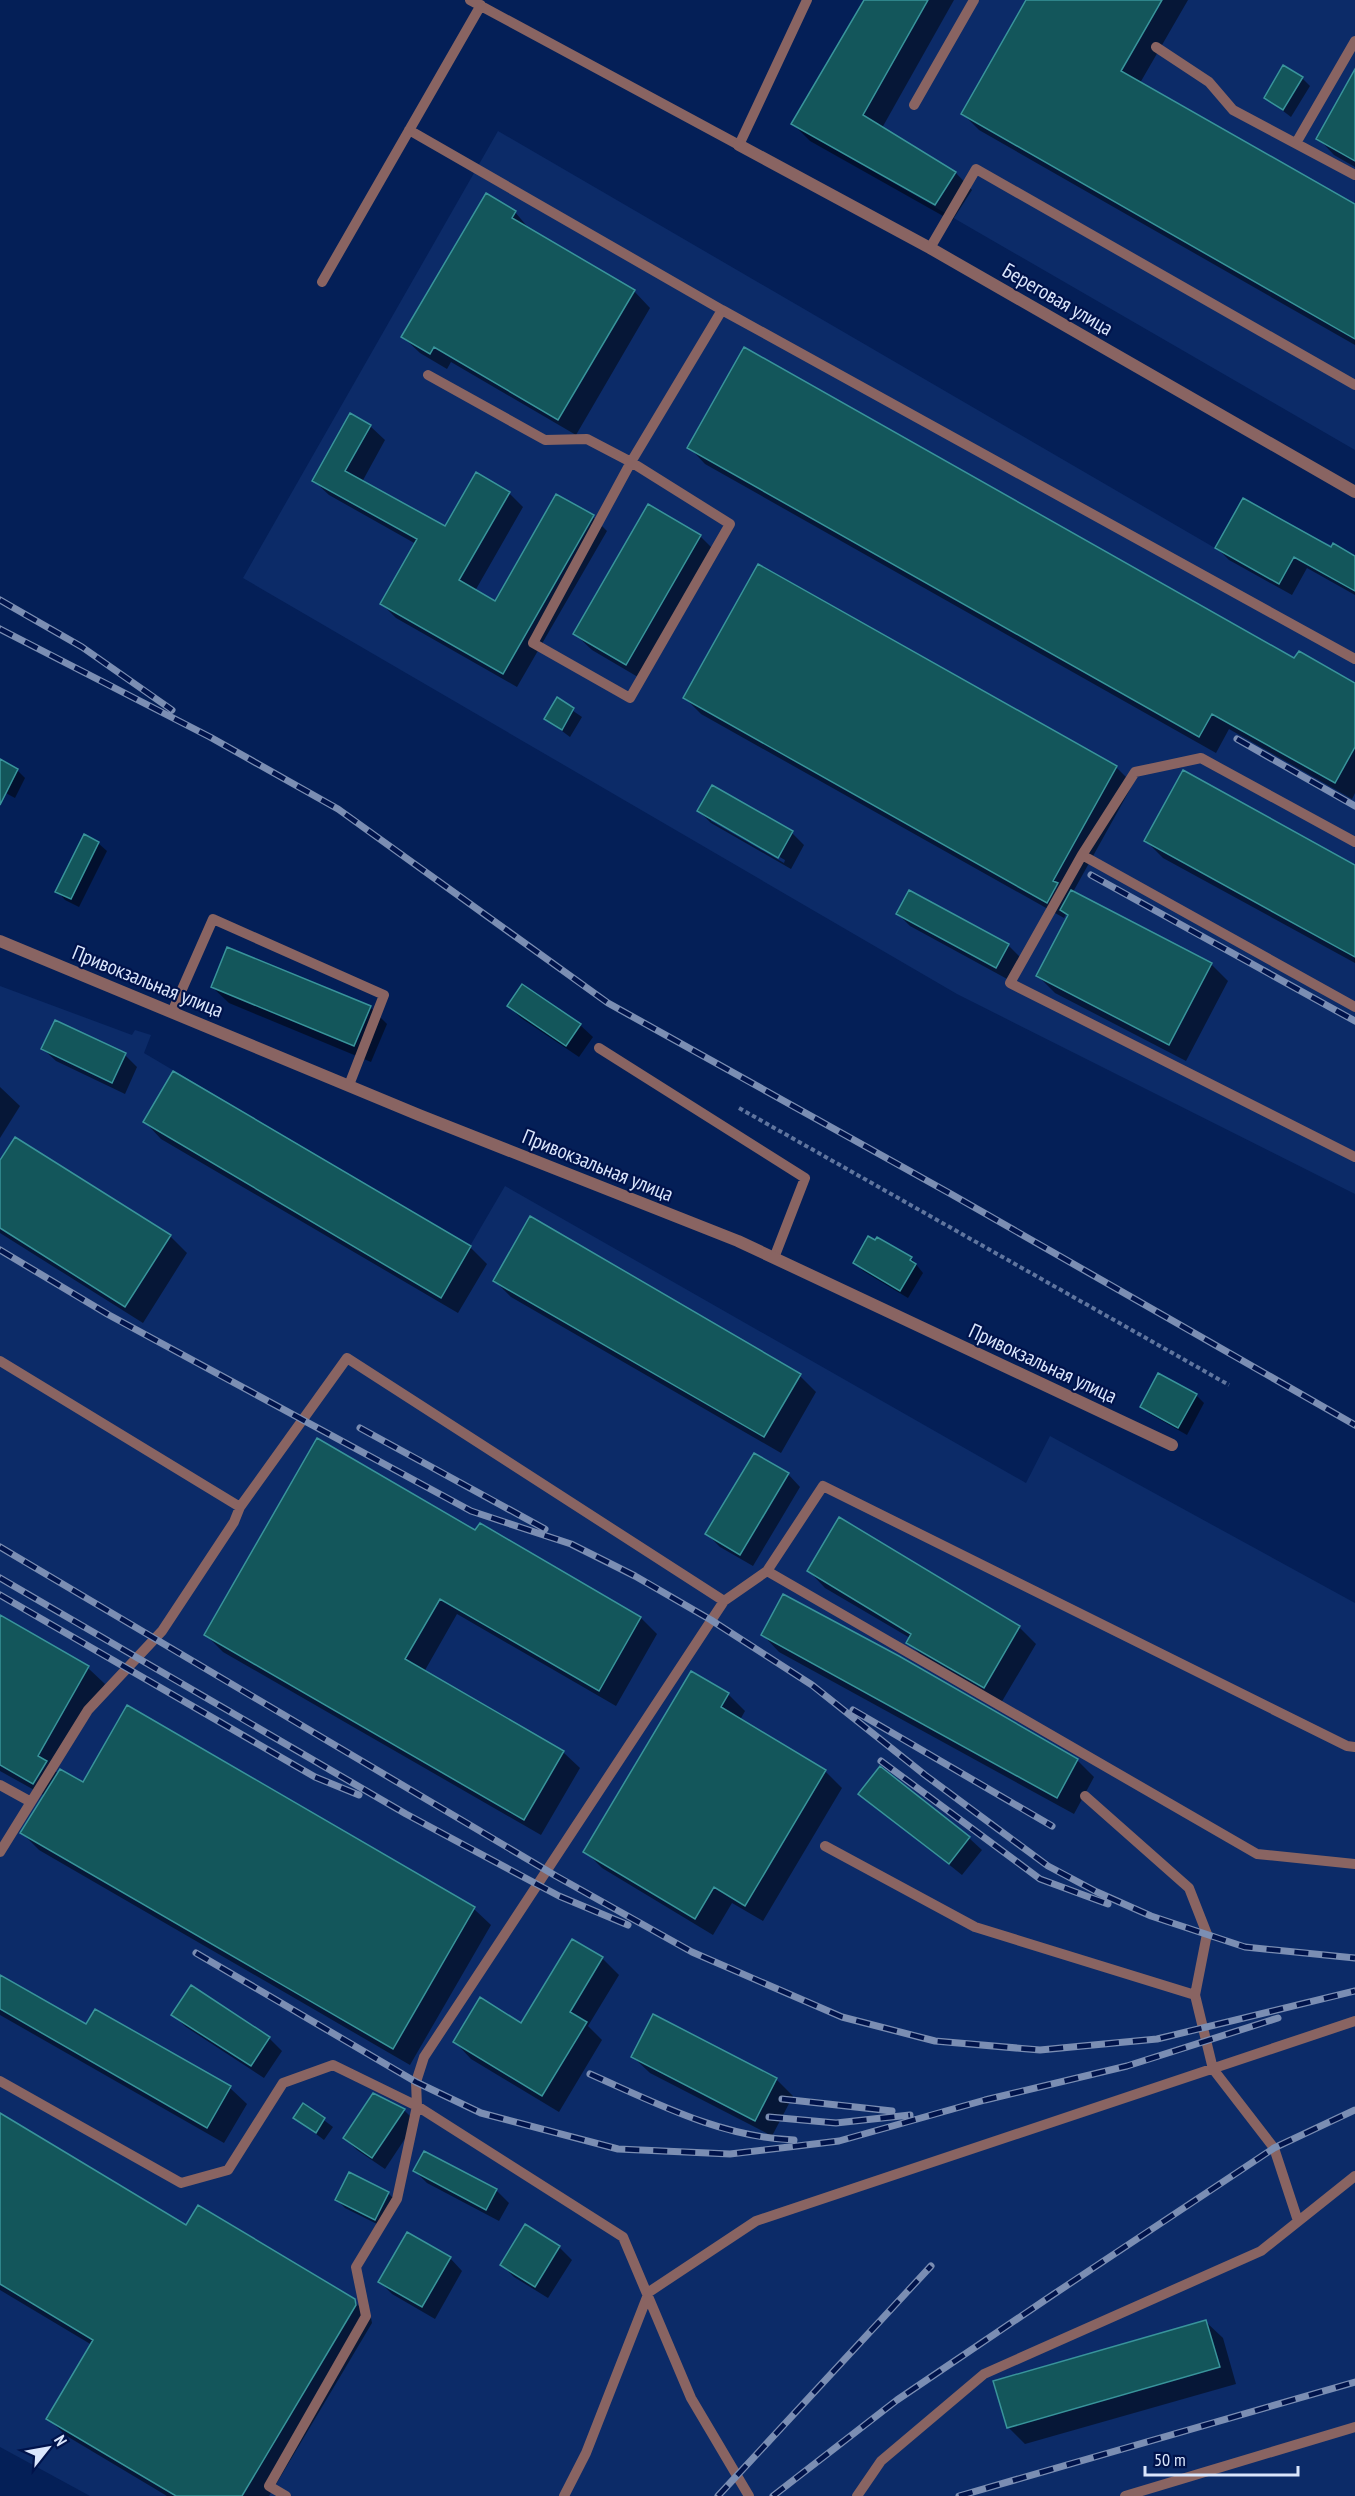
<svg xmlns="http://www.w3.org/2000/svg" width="1355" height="2496" viewBox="0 0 1355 2496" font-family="'PT Sans Narrow',sans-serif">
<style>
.built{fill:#0c2b68}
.shadow{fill:#0007;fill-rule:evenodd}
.building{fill:#13565b;stroke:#39949b;stroke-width:1.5}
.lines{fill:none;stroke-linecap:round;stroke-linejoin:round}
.path{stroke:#60759e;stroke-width:4;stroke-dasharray:4.5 3;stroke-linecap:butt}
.service{stroke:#896462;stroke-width:10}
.minor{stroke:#896462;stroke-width:12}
.rail-casing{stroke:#7b8eb3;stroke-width:7}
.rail{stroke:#00134b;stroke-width:4.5;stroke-dasharray:14;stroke-linecap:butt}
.labels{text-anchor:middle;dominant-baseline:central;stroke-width:4.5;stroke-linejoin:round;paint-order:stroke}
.street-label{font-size:21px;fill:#dae6fc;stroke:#00134b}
</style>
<rect width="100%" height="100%" fill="#041f57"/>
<!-- built -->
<path class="built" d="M864,0H1355V450L791,124Z
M498,131L1215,548L1243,498L1307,534L1355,556V1194L957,994L243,578Z
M0,986L132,1035L135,1030L151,1035L144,1053L470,1246L505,1186L1026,1483L1050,1436L1355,1603V2496H90L0,2447Z"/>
<!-- shadow -->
<path class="shadow" d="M865,0H954L882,128L956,173L972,190L952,221L810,141L793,124Z
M1027,0H1188L1140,83L1355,206V345L979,130L963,114Z
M1302,78L1310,86L1291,117L1266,98Z
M1355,90V167L1334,155L1318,138Z
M515,212L531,231L634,291L650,308L576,435L451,362L447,369L420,353L403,337Z
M370,426L385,440L362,482L446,528L509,493L523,507L475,591L496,603L593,517L607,531L517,687L396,618L382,604L416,544L329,495L314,481Z
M689,447L1295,660L1355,685V793L1352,799L1229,729L1216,753L705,464Z
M700,536L717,553L643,680L592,650L575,634Z
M1217,548L1331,549L1355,558V595L1307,568L1292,595L1229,560Z
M758,566L1116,767L1133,784L1073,892L1211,964L1228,981L1186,1061L1055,993L1038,976L1069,917L1066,914L1064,918L701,714L685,698Z
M557,700L582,717L570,737L546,719Z
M0,761L17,770L25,778L15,798L0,790Z
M699,811L792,833L804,845L791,869L711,823ZM711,818L785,860L784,863L711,821Z
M1146,841L1355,866V963L1163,858Z
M98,843L107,851L79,907L65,900L57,891Z
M898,914L1008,945L1021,958L1009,980L910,926Z
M212,987L370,1007L387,1024L371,1062L229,1003Z
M509,1006L580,1025L593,1037L579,1057L521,1018Z
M43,1049L125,1055L137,1067L125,1094L56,1061Z
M0,1087L20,1106L0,1138Z
M145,1122L470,1247L487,1264L458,1313L161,1139Z
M0,1163L170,1236L187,1253L143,1323L0,1233Z
M911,1258L923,1273L908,1298L863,1271L855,1263Z
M495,1281L800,1376L816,1392L781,1453L511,1297Z
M1196,1395L1204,1403L1187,1435L1150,1414L1142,1406Z
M788,1474L800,1487L753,1566L720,1547L707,1534Z
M476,1532L641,1618L657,1634L616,1706L457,1614L424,1672L563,1752L580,1768L541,1835L223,1652L206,1635Z
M809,1571L1019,1627L1036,1644L1001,1703L925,1659L908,1642L910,1638L825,1588Z
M0,1617L88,1668L105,1684L55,1771L59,1774L474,1909L491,1925L410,2065L39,1850L22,1833L45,1796L0,1771Z
M763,1635L1077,1760L1094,1777L1074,1814L779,1652Z
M692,1673L728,1694L745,1711L740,1720L825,1771L842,1788L763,1921L732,1903L713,1935L602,1868L585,1851Z
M860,1793L969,1838L982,1850L962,1875Z
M602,1958L619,1975L588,2026L602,2040L559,2112L471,2059L455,2042L522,2025Z
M0,1977L87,2026L230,2088L247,2104L224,2143L0,2015Z
M173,2015L269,2038L282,2051L264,2078L186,2027Z
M633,2057L776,2079L793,2096L772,2136L650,2073Z
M304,2105L333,2127L324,2140L295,2118Z
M404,2110L416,2122L385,2169L357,2150L344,2137Z
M0,2115L187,2227L354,2301L371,2318L372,2323L269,2496H167L65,2435L48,2418L92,2345L0,2290Z
M415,2171L496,2190L509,2203L499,2221L427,2183Z
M388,2193L396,2201L383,2227L345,2208L337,2200Z
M559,2247L572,2260L548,2298L514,2277L502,2265Z
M450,2258L462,2271L435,2319L392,2294L380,2282Z
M1206,2322L1223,2338L1236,2384L1025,2444L1008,2427Z"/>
<!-- building -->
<path class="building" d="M864,0H928L863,115L956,172L935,205L791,124Z
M1026,0H1162L1121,71L1355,204V339L961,114Z
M1283,65L1303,77L1283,110L1264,98Z
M1355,69V161L1316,139Z
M486,193L516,211L512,218L635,290L558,420L434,347L430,354L401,337Z
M744,347L1294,658L1299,651L1355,683V747L1335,783L1212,714L1199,737L687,448Z
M350,413L371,425L345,471L445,526L476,472L510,492L459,580L495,601L556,494L594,515L503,674L380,604L417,539L312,481Z
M1243,498L1331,547L1333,543L1355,556V591L1294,557L1279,584L1215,548Z
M648,504L701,535L626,665L573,634Z
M758,564L1117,766L1053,881L1058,883L1047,903L683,698Z
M557,697L574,708L562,730L544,719Z
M0,759L18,769L0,805Z
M1183,770L1355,865V957L1144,841Z
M712,785L793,831L778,858L697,811Z
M84,834L99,842L71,899L55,892Z
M909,890L1009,944L996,968L896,914Z
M1071,890L1212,963L1169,1045L1036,976L1068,915L1060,910Z
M227,947L371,1006L354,1046L211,987Z
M522,984L581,1024L566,1046L507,1006Z
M55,1020L126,1053L112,1083L41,1049Z
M173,1071L471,1246L441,1298L143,1122Z
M15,1137L171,1235L125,1307L0,1228V1160Z
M530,1216L801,1374L764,1437L493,1281Z
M868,1236L875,1240L877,1237L912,1257L910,1260L916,1264L900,1291L853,1263Z
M1158,1373L1197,1394L1178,1428L1140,1407Z
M317,1438L475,1530L480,1523L641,1617L599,1691L440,1599L405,1659L564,1751L524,1820L204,1635Z
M754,1453L789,1473L740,1555L705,1534Z
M839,1517L1020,1626L984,1688L906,1643L911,1634L807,1571Z
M783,1594L899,1656L1078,1759L1057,1798L761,1635Z
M0,1615L89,1666L38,1756L47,1761L33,1784L0,1765Z
M691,1671L729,1693L721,1707L826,1770L745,1906L714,1887L695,1919L583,1852Z
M127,1705L475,1907L393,2049L20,1833L60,1769L83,1782Z
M880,1766L970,1837L949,1864L858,1794Z
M572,1939L603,1957L570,2012L587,2022L542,2096L453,2042L480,1997L521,2023Z
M0,1975L86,2024L95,2009L231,2086L207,2128L0,2009Z
M191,1985L270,2037L251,2066L171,2015Z
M653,2014L777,2078L755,2121L631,2057Z
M373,2093L405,2109L372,2158L343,2138Z
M303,2103L325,2118L316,2133L293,2118Z
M0,2113L186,2225L198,2205L355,2299L356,2305L242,2496H176L46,2419L93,2340L0,2284Z
M424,2151L497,2189L486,2210L413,2171Z
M349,2172L389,2192L375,2220L335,2200Z
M525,2224L560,2246L535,2287L500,2265Z
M407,2232L451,2257L422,2307L378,2282Z
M1206,2320L1220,2367L1007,2428L993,2381Z"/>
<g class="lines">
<!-- path -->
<path class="path" d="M739,1108L1229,1385"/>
<!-- service -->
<path class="service" d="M470,0L739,145L807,0
M1156,47L1209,82L1233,110L1355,175
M914,105L974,0
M409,130L722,310
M1296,143L1355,41
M930,248L976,169L1355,385
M322,282L481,5
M428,375L545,440L587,439L631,462L730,524L630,698L533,643L631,462L722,310L1355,659
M1355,842L1201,758L1135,772L1082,855L1010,983L1355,1157
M1082,855L1355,1007
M172,1012L213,919L384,995L349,1085
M599,1048L805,1178L774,1258
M0,1361L240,1507L347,1358L724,1601L767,1571L823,1486L1347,1746L1355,1747
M767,1571L1257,1854L1355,1864
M0,1785L31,1802
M1085,1796L1189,1888L1207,1934L1195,1995L1213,2069L1274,2148L1298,2221
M825,1846L975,1927L1195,1995
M0,1852L88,1710L162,1631L234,1522L240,1507
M0,2081L181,2183L228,2170L283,2083L333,2065L417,2106L623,2237L691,2398L749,2496
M286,2496L269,2486L366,2316L356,2267L397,2199L417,2106L416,2082L424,2057L724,1601
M564,2496L586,2453L649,2292L756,2221L1355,2021
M857,2496L881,2461L984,2374L1261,2251L1355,2176
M1125,2496L1355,2427"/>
<!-- minor -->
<path class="minor" d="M739,145L930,248L1355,492
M0,941L419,1115L738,1241L1172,1445"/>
<!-- rail casing -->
<g class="rail-casing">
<path id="rail" d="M0,600L82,647L172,710
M0,629L210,737L338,809L608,1003L951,1194L1355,1425
M1237,739L1355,806
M1091,875L1355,1021
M0,1250L109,1315L471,1511L571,1544L635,1576L711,1620L812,1685L925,1775L1048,1866L1097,1892L1151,1916L1245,1947L1355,1958
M360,1428L545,1529
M0,1547L556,1876L692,1952L842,2017L935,2041L1040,2050L1157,2039L1355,1991
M0,1578L406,1814L559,1896L628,1925
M0,1595L315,1777L359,1795
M853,1710L1052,1826
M881,1761L1040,1879L1108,1904
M196,1953L416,2082L481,2113L618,2149L730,2154L839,2141L985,2100L1127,2066L1278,2018
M590,2074C656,2103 720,2137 794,2140
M782,2099L892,2111
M769,2117L836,2123L910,2115
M718,2496L931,2266
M773,2496L897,2400L1054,2294L1274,2148L1355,2110
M959,2496L1355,2382"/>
</g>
<!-- rail -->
<use href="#rail" class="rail"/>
</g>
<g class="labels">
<!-- street labels -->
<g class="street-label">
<text transform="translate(1058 299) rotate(30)">Береговая улица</text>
<text transform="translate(148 981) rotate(22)">Привокзальная улица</text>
<text transform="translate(598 1165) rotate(22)">Привокзальная улица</text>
<text transform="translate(1043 1363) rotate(25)">Привокзальная улица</text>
</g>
</g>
<!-- north arrow -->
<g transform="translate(48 2448) rotate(59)" stroke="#00134b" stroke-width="4.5" paint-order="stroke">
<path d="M0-4.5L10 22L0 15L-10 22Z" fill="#dae6fc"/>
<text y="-9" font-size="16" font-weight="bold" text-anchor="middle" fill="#dae6fc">N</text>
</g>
<!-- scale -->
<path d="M1145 2466v9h153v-9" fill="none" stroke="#dae6fc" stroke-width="3"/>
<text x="1154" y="2466" font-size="18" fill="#dae6fc" stroke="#00134b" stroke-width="4.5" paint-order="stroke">50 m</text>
</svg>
